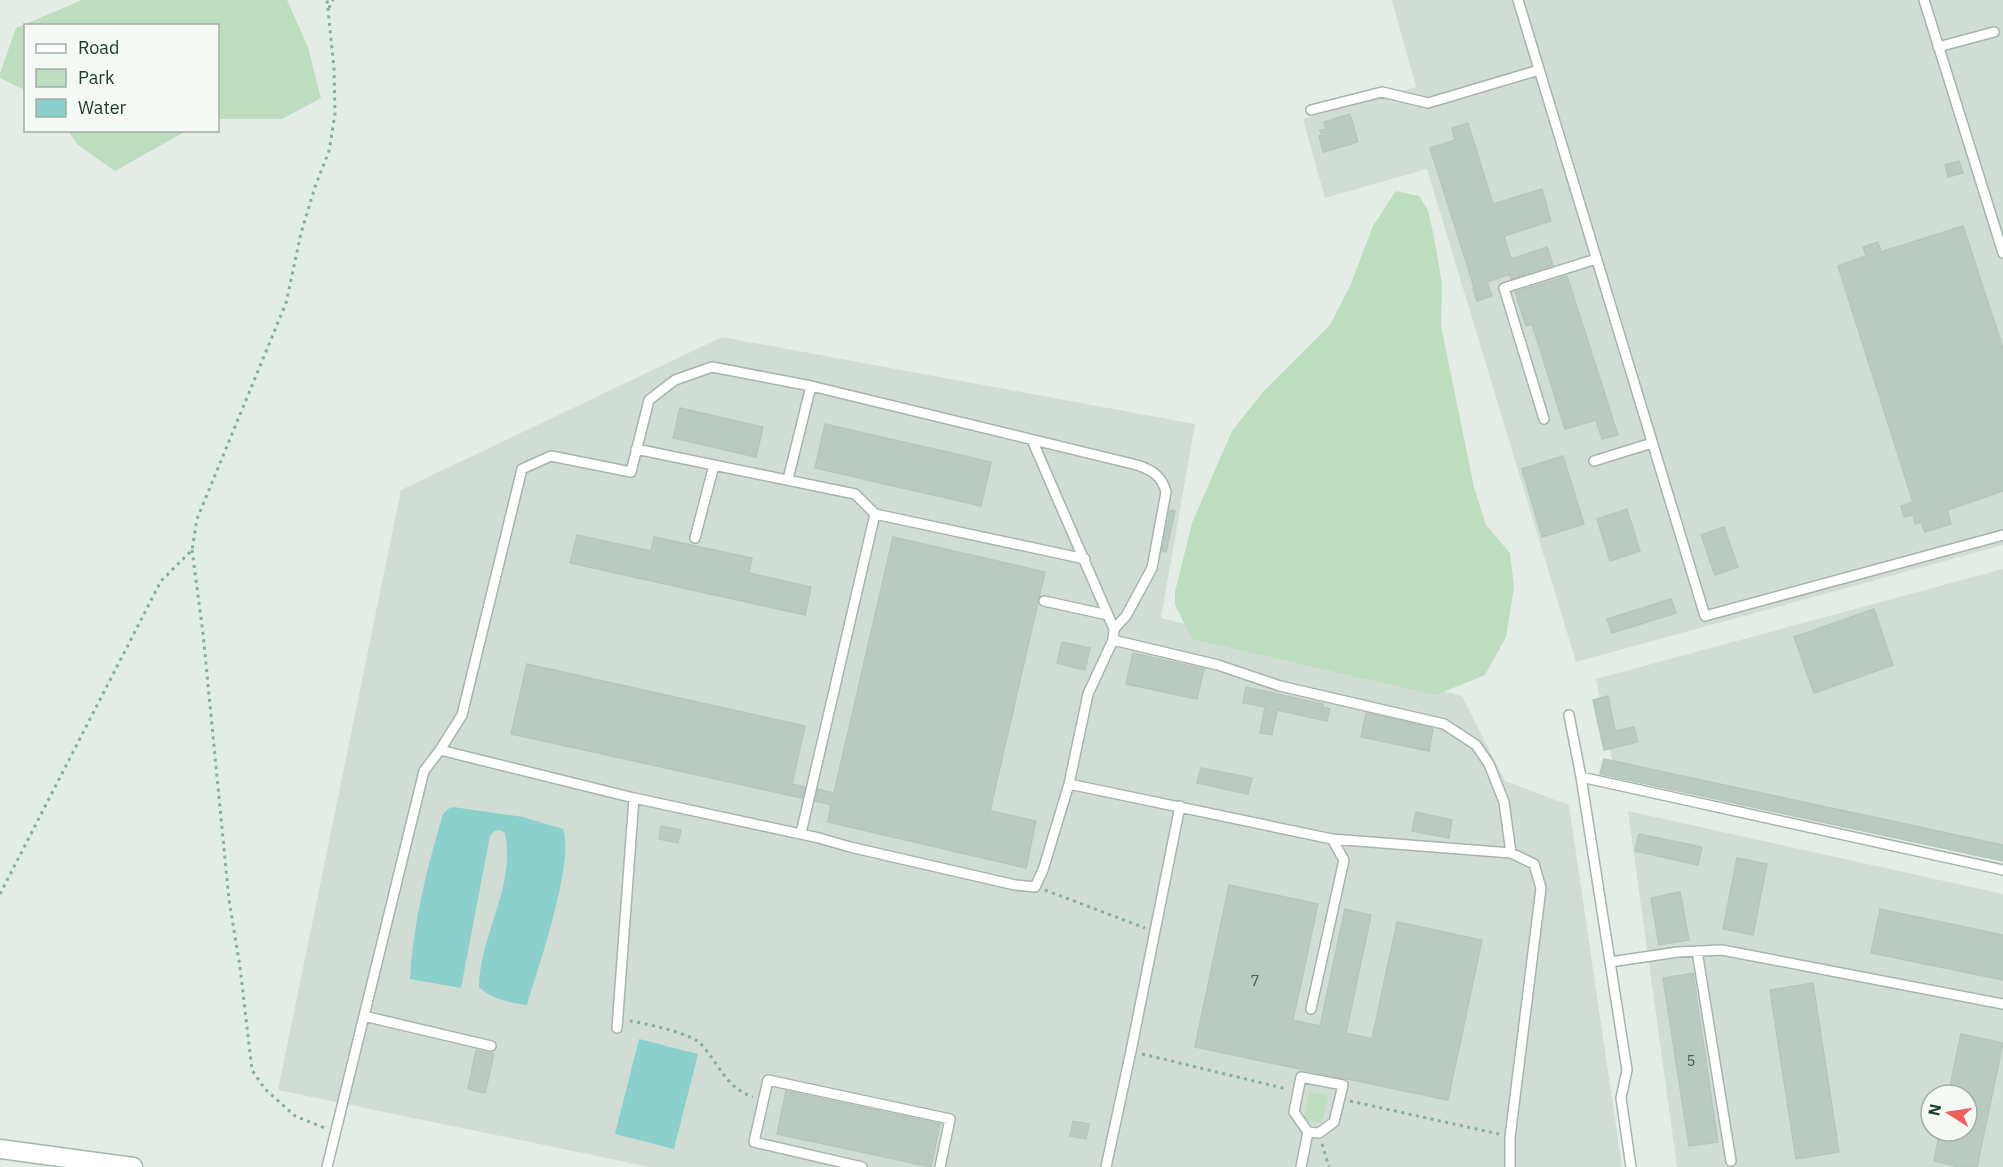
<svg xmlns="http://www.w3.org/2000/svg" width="2003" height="1167" viewBox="0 0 2003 1167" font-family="'IBM Plex Sans',sans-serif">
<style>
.built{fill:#d1dcd5;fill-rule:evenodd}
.green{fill:#bcddbe}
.water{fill:#8cd0cb}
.building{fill:#bbcac1;stroke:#b5c6bb;stroke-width:1.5}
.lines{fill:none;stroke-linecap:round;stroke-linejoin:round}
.lane-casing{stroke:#a6b5ac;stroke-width:12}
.secondary-casing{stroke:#a2b8ab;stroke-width:21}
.path{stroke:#84af98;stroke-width:3;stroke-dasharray:3 4.5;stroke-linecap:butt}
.lane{stroke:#fff;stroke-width:9}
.secondary{stroke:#fff;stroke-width:18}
.labels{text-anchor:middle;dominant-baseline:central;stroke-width:5;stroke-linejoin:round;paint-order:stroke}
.number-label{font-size:15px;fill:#496154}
</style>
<rect width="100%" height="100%" fill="#e3ede6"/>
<!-- built -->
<path class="built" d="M1392,0H2003V545L1576,662L1427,169L1325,198L1303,119L1416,87Z
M722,337L1195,424L1161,618L1462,696L1505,781L1569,805L1622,1167H650L278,1090L401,490Z
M2003,569V854L1613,765L1596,679Z
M1628,811L2003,894V1167H1677ZM1931,1095H1967V1131H1931Z"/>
<!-- green -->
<path class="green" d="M82,0H287L308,47L321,98L282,119H218V26H26L25,90L0,78V73L16,28Z
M68,131H186L115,171L78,145Z
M1396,191L1419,196L1428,210L1434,237L1442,284L1441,326L1474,487L1486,525L1510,553L1514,587L1506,637L1485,675L1436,695L1192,639L1175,605V592L1192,523L1232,431L1263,392L1330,325L1350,286L1373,226Z
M1309,1092L1328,1095L1322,1123L1304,1119Z"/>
<!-- water -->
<path class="water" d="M453,807L523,817L563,829C575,862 538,968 527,1005C511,1003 490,999 479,987C480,934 516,887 505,833L500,830L494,831L490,836L461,988L410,979C413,922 427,868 443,814L448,809Z
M639,1039L698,1054L674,1149L615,1134Z"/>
<!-- building -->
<path class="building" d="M1350,114L1358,142L1323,152L1319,136L1322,135L1320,130L1326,129L1324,122Z
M1468,123L1493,204L1542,189L1551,221L1504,236L1511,259L1547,247L1553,265L1511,279L1510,274L1487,282L1492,296L1477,301L1473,288L1474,287L1430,148L1455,140L1452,128Z
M1959,161L1963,173L1948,177L1945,165Z
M1963,226L2003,348V491L1947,510L1951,524L1925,532L1921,522L1915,524L1913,515L1904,517L1901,506L1913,502L1838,266L1866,256L1863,247L1878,242L1881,252Z
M1567,276L1618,435L1602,439L1596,420L1565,429L1532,324L1526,326L1515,292Z
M680,408L763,427L756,457L673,438Z
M825,424L991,462L981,506L815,468Z
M1563,456L1584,524L1542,537L1522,469Z
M1627,509L1640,551L1610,561L1597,519Z
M1170,510L1175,511L1166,552L1162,551Z
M1724,527L1738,567L1715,575L1701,535Z
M577,535L651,551L654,537L752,558L749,573L811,587L805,615L570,563Z
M893,537L1045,572L990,811L1036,821L1026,868L828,822L831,805L815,801L818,789L834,793Z
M1671,599L1676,613L1612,633L1607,619Z
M1874,609L1893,665L1814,693L1794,637Z
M1062,642L1090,648L1085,670L1057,663Z
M1133,653L1204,669L1197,699L1126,684Z
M527,664L805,726L792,784L805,787L802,798L511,734Z
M1246,687L1323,704L1322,707L1330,709L1327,721L1277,710L1272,735L1260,733L1265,707L1243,703Z
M1608,696L1615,731L1634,727L1638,742L1604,750L1593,700Z
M1366,713L1433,728L1429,751L1361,737Z
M1604,759L2003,845V861L1600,774Z
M1201,768L1252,778L1248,794L1197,783Z
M1416,812L1452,820L1449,838L1412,831Z
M661,826L681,830L678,843L659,839Z
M1639,834L1702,847L1698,865L1635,851Z
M1737,858L1767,864L1753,935L1723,929Z
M1229,885L1318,904L1293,1020L1320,1026L1345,909L1371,915L1346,1033L1372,1039L1397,922L1482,940L1448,1100L1195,1047Z
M1680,892L1689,940L1659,945L1651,898Z
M1880,909L2003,935V980L1871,953Z
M1693,973L1718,1142L1689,1146L1663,978Z
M1813,983L1839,1152L1796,1159L1770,990Z
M1961,1034L2003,1043L1977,1167H1960L1934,1161L1940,1131H1967V1095H1948Z
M476,1050L494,1054L485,1093L468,1089Z
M786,1091L940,1124L931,1167L777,1134Z
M1073,1121L1089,1124L1086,1139L1070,1136Z"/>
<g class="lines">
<!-- lane casing -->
<g class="lane-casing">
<path id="lane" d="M1518,0L1705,616L2003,535
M1924,0L2003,253
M1938,47L1994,32
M1311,110L1382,92L1428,103L1539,70
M1544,419L1504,288L1596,259
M636,449L855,494L875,514L1085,559
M1594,461L1652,443
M788,479L811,386
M695,538L714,465
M1044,601L1108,615
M1113,640L1218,665L1280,686L1444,724L1476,745L1489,764L1504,802L1511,853
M1569,715L1581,777L1627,1070L1621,1098L1631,1167
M440,750L634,798L819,838L850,847L1015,885L1035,887L1043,870L1069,784L1088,694L1113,640L1114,629L1032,440
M1581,777L2003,870
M1069,784L1332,839L1511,853L1534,864L1541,888L1510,1137V1167
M801,833L875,514
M1697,951L1731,1161
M1610,962L1678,952L1722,950L2003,1004
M1311,1009L1344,860L1332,839
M364,1016L491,1046
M617,1028L634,798
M327,1167L424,771L440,750L462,715L522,469L551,456L631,472L649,400L675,380L712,367L811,386L1137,465C1152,470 1162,476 1166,492L1152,568L1126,616L1114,629
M862,1167L754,1142L768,1080L950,1119L940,1167
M1106,1167L1131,1051L1180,806
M1301,1167L1308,1132L1294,1112L1301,1077L1343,1085L1334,1122L1319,1133L1308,1132"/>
</g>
<!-- secondary casing -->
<g class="secondary-casing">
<path id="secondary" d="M0,1149L133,1167"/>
</g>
<!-- path -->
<path class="path" d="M329,8L333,0
M192,550L203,633L229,900L240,967L252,1070L265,1089L295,1116L325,1128
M1045,890L1145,928
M0,894L161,581L192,550L197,519L286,303L301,233L315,187L329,151L335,114L334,68L327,0
M630,1021C644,1023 693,1034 701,1044C720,1065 725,1087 753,1097
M1142,1054L1287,1089
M1350,1101L1499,1134
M1322,1144L1329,1167"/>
<!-- lane -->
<use href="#lane" class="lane"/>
<!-- secondary -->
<use href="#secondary" class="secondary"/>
</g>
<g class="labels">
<!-- number labels -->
<g class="number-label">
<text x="1255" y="980">7</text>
<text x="1691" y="1060">5</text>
</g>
</g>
<!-- legend -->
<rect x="24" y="24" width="195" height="108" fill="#f4f9f5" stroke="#a0aea6" stroke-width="1.5"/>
<rect x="36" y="44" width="30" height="9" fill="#ffffff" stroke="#a0aea6" stroke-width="1.5"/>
<text x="78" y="54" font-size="18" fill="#233e30">Road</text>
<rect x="36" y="69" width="30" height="18" fill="#bcddbe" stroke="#a0aea6" stroke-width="1.5"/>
<text x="78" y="84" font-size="18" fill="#233e30">Park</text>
<rect x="36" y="99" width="30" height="18" fill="#8cd0cb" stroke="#a0aea6" stroke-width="1.5"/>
<text x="78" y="114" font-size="18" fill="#233e30">Water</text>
<!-- north arrow -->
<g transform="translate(1949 1113) rotate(282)"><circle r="28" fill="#f4f9f5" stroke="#a0aea6" stroke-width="1.5"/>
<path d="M0-4.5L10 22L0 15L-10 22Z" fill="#ef605f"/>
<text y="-9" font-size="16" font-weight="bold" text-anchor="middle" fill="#233e30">N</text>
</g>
</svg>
